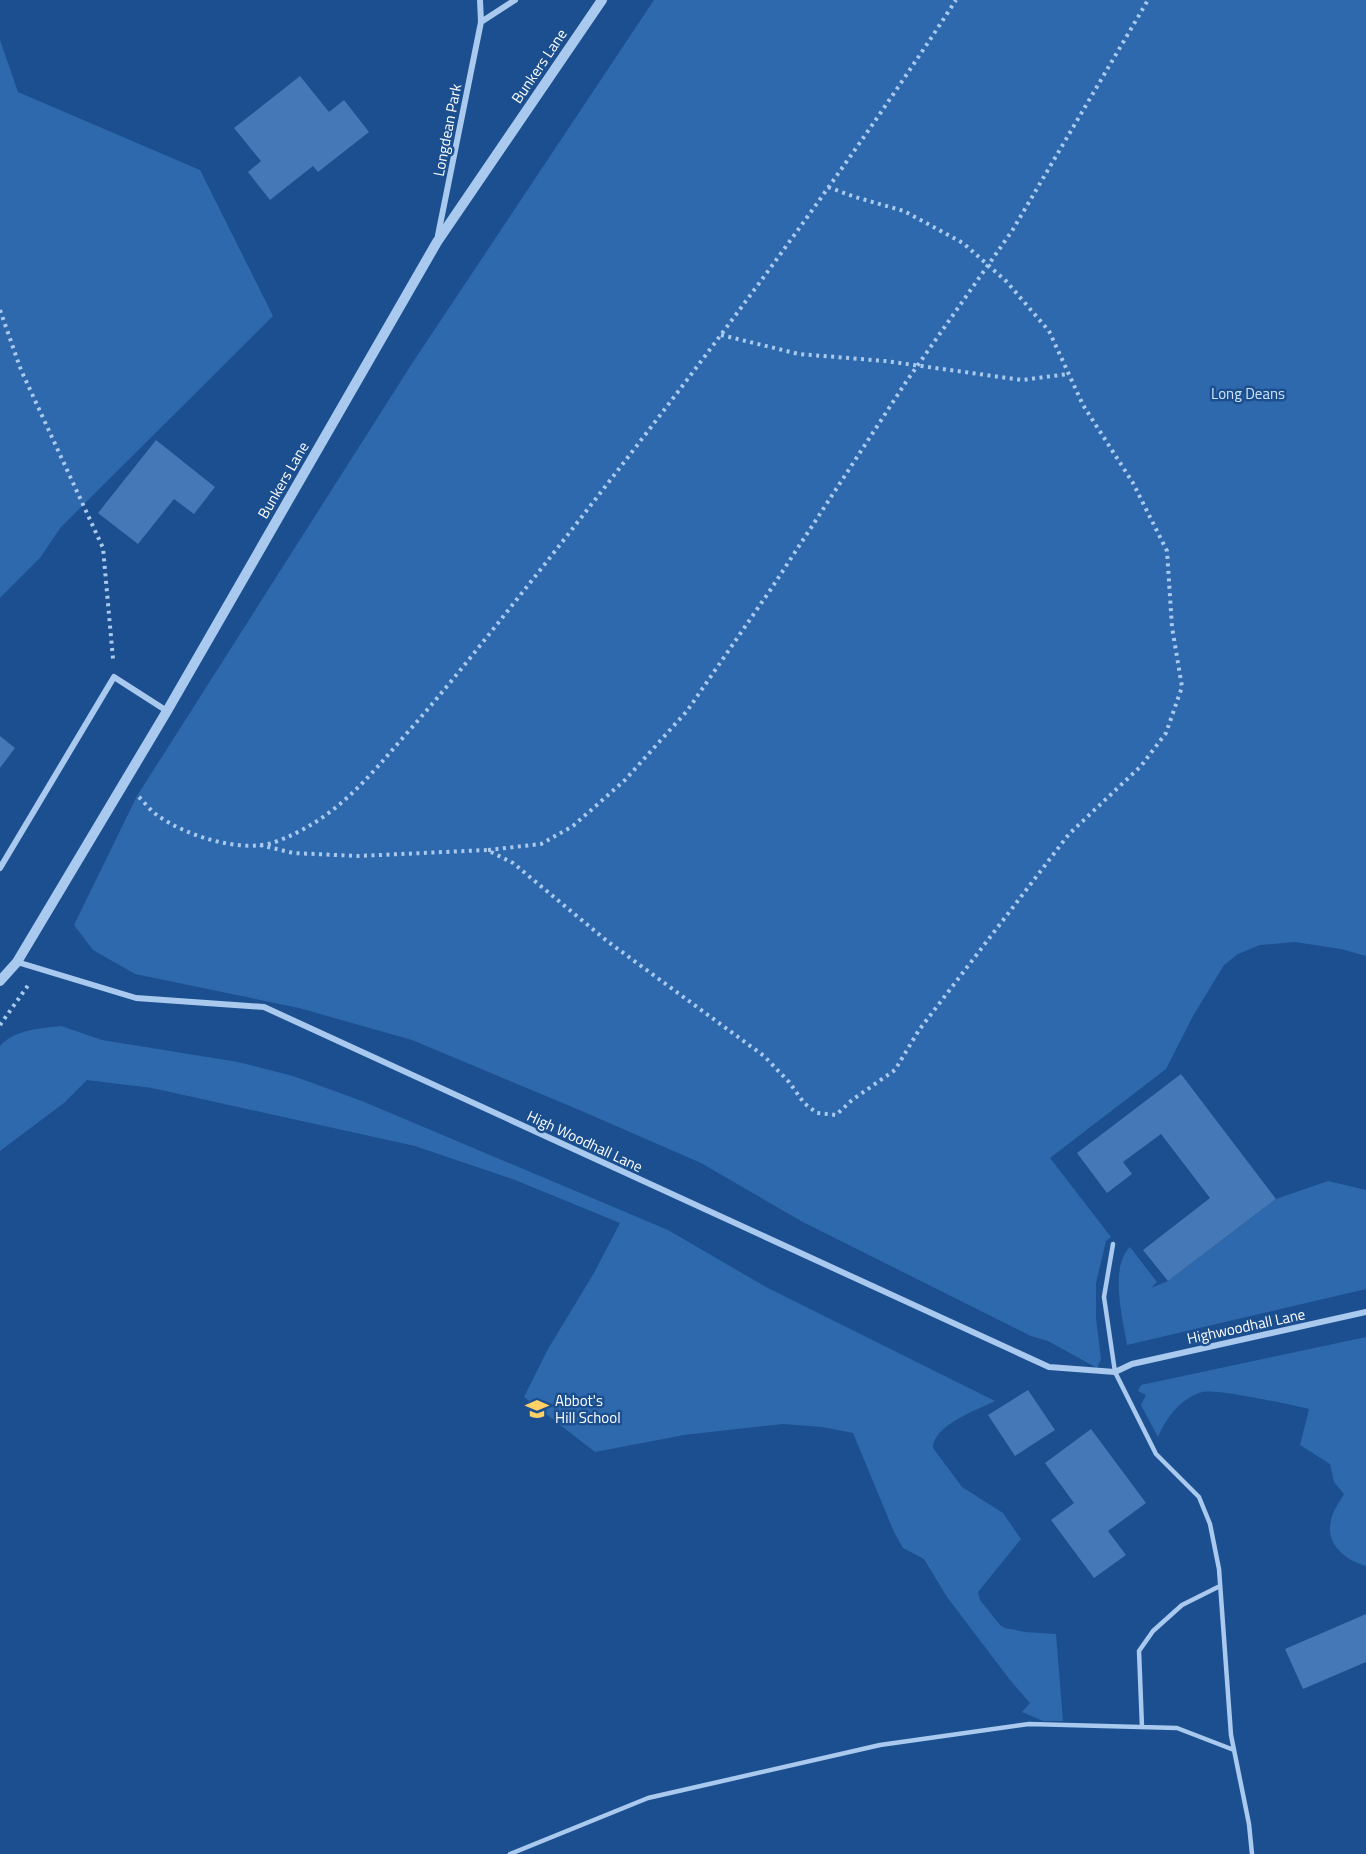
<svg xmlns="http://www.w3.org/2000/svg" width="1366" height="1854" viewBox="0 0 1366 1854" font-family="'Titillium Web',sans-serif">
<style>
.green{fill:#2e69ad}
.building{fill:#4478b7}
.lines{fill:none;stroke-linecap:round;stroke-linejoin:round}
.path{stroke:#a9c9ee;stroke-width:4;stroke-dasharray:3 4.5;stroke-linecap:butt}
.service{stroke:#a9c9ee;stroke-width:4.5}
.minor{stroke:#a9c9ee;stroke-width:6}
.tertiary{stroke:#a9c9ee;stroke-width:10}
.labels{text-anchor:middle;dominant-baseline:central;stroke-width:5;stroke-linejoin:round;paint-order:stroke}
.street-label{font-size:15px;fill:#fff;stroke:#1b4f8f}
.park-label{font-size:15px;fill:#cfe3fa;stroke:#1b4f8f}
.poi-label{font-size:15px;fill:#fff;stroke:#1b4f8f;text-anchor:start}
</style>
<rect width="100%" height="100%" fill="#1b4f8f"/>
<!-- green -->
<path class="green" d="M654,0H1366V956L1341,949L1295,942L1260,945L1238,954L1224,965L1193,1016L1166,1069L1050,1158L1111,1237L1106,1241L1096,1283V1318L1101,1359L1097,1368L1048,1341L1031,1336L801,1221L701,1163L577,1109L412,1040L299,1008L135,974L93,950L74,925L137,796L413,362Z
M0,40L18,92L200,170L273,316L61,527L40,558L0,598Z
M61,1026L102,1040L238,1062L293,1076L362,1101L668,1230L766,1287L995,1401C977,1410 933,1425 933,1448L962,1487L1003,1513L1021,1539L978,1592L980,1600L1000,1625L1005,1628L1025,1632L1056,1634L1063,1721H1043L1022,1712L1030,1703L1010,1680L947,1597L924,1559L903,1548L894,1532L853,1433L822,1427L783,1424L684,1435L595,1452L524,1397L548,1349L594,1273L620,1223L515,1180L415,1146L152,1088L87,1080L64,1103L0,1151V1046C13,1030 42,1028 61,1026Z
M1328,1181L1366,1190V1289L1127,1345C1123,1320 1109,1267 1130,1247L1157,1282L1151,1288L1168,1281L1276,1199Z
M1366,1337V1566C1345,1560 1325,1544 1331,1520C1333,1510 1339,1503 1344,1494L1334,1482L1330,1464L1300,1445L1309,1409C1292,1405 1215,1388 1202,1392C1180,1399 1167,1417 1158,1437L1141,1405L1146,1395L1138,1391L1141,1385Z"/>
<!-- building -->
<path class="building" d="M300,76L329,112L344,100L369,132L318,172L313,166L270,200L248,172L261,161L234,128Z
M156,440L215,487L194,514L174,499L138,544L98,513Z
M0,736L15,748L0,768Z
M1181,1074L1276,1199L1168,1281L1143,1250L1210,1198L1161,1134L1123,1162L1132,1174L1107,1193L1077,1153Z
M1028,1390L1055,1430L1015,1456L988,1415Z
M1091,1429L1146,1503L1108,1531L1126,1555L1094,1578L1051,1520L1074,1503L1045,1463Z
M1366,1614V1662L1303,1689L1285,1649Z"/>
<g class="lines">
<!-- path -->
<path class="path" d="M0,310L21,370L103,548L113,659
M721,335L799,354L885,361L1022,380L1068,374
M139,797C145,803 150,810 157,815C184,835 241,854 275,842C335,820 367,779 407,733C454,680 497,624 541,569C686,384 828,197 956,0
M260,845L293,853L358,856L487,850L513,863L607,941L764,1056L789,1082L804,1103L817,1113L836,1115L852,1100L895,1070L919,1030L1069,834L1141,766L1166,733L1182,687L1172,627L1167,551L1133,483L1083,405L1049,331L1006,281L963,243L904,211L855,197L828,187
M488,850L541,844L573,826L625,780L687,711L771,589L906,382L1012,231L1148,0
M0,1025L29,984"/>
<!-- service -->
<path class="service" d="M1113,1244L1104,1297L1115,1372L1156,1454L1199,1497L1210,1524L1219,1569L1231,1735L1249,1824L1252,1854
M1142,1727L1139,1651L1153,1631L1182,1605L1220,1586
M510,1854L648,1798L880,1745L1029,1724L1177,1728L1234,1750"/>
<!-- minor -->
<path class="minor" d="M481,22L515,0
M438,235L481,22L480,0
M0,868L114,677L167,711
M17,962L136,998L264,1007L1049,1367L1115,1372L1132,1364L1366,1312"/>
<!-- tertiary -->
<path class="tertiary" d="M0,981L17,962L167,711L437,242L602,0"/>
</g>
<!-- icons -->
<defs>
<g id="school-bare" transform="scale(1.8)"><path d="M0-5L7-2L0 1L-7-2ZM-4 1L0 2.5L4 1V4Q0 6-4 4Z" fill="#ffd166" stroke="#1b4f8f" stroke-width="2.5" paint-order="stroke"/></g>
</defs>
<g fill-rule="evenodd">
<use href="#school-bare" x="537" y="1409"/>
</g>
<g class="labels">
<!-- street labels -->
<g class="street-label">
<text transform="translate(539 66) rotate(-56)">Bunkers Lane</text>
<text transform="translate(447 130) rotate(-79)">Longdean Park</text>
<text transform="translate(283 480) rotate(-60)">Bunkers Lane</text>
<text transform="translate(585 1141) rotate(25)">High Woodhall Lane</text>
<text transform="translate(1246 1326) rotate(-12)">Highwoodhall Lane</text>
</g>
<!-- park labels -->
<g class="park-label">
<text x="1248" y="393">Long Deans</text>
</g>
<!-- poi labels -->
<g class="poi-label">
<text x="555" y="1400">Abbot's<tspan x="555" dy="17">Hill School</tspan></text>
</g>
</g>
</svg>
